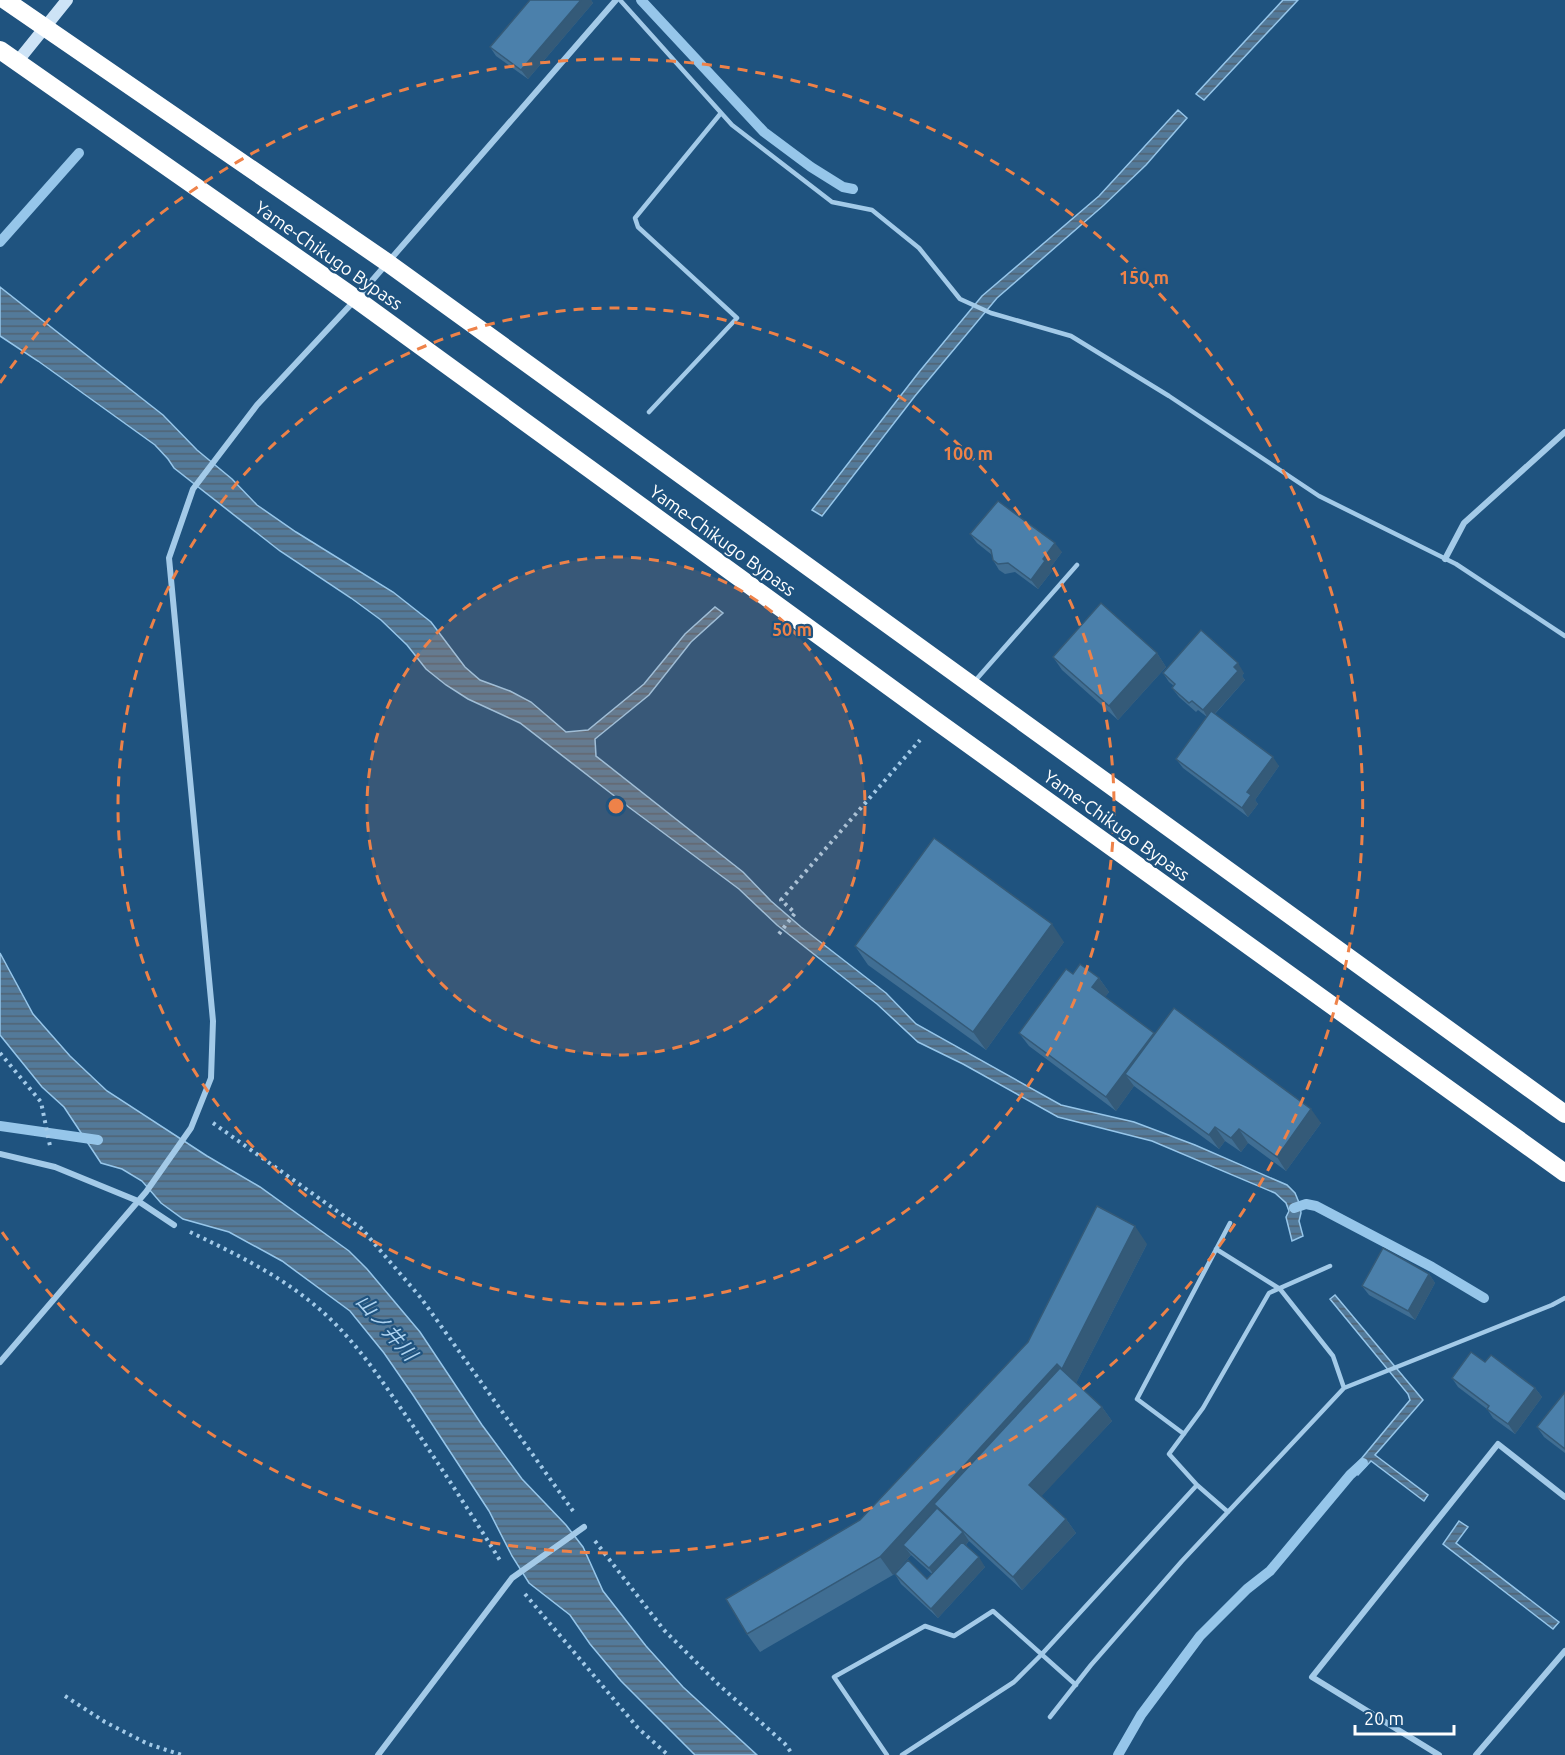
<svg xmlns="http://www.w3.org/2000/svg" width="1565" height="1755" viewBox="0 0 1565 1755" font-family="Ubuntu,'Noto Sans JP',sans-serif">
<style>
.water{fill:url(#water-rules);stroke:#96c6ea;stroke-width:1.5}
.lines{fill:none;stroke-linecap:round;stroke-linejoin:round}
.stream{stroke:#96c6ea;stroke-width:10}
.path{stroke:#a3cae8;stroke-width:4;stroke-dasharray:3 4.5;stroke-linecap:butt}
.lane{stroke:#a3cae8;stroke-width:4.5}
.street{stroke:#a3cae8;stroke-width:6}
.secondary{stroke:#cde3f6;stroke-width:12}
.highway{stroke:#fff;stroke-width:18}
.wall{fill:#406e93}
.shaded-wall{fill:#345a78}
.building{fill:#4b80ab;stroke:#345a78;stroke-width:1.5}
.ring{fill:none;stroke:#ee8249;stroke-width:3;stroke-dasharray:10 8}
.labels{text-anchor:middle;dominant-baseline:central;stroke-width:4.5;stroke-linejoin:round;paint-order:stroke}
.street-label{font-size:18px;fill:#fff;stroke:#1f537f}
.water-label{font-size:20px;font-style:italic;fill:#aed3f0;stroke:#1f537f}
.centre{fill:#ee8249;stroke:#1f537f;stroke-width:3}
.ring-label{font-size:18px;text-anchor:middle;font-weight:bold;fill:#ee8249;stroke:#1f537f;stroke-width:4.5;stroke-linejoin:round;paint-order:stroke}
</style>
<defs>
<pattern id="water-rules" width="6" height="5" patternUnits="userSpaceOnUse" patternTransform="scale(1.5)"><rect width="6" height="5" fill="#537a9a"/><path d="M0 2.5h6" fill="none" stroke="#506373"/></pattern>
</defs>
<rect width="100%" height="100%" fill="#1f537f"/>
<!-- water -->
<path class="water" d="M1283,0H1298L1204,100L1196,94Z
M1178,110L1187,118L1146,165L1104,205L997,298L915,396L822,516L812,510L919,372L982,296L1099,196Z
M0,287L163,415L197,450L232,479L257,505L296,532L393,592L431,622L465,667L480,680L510,691L531,702L566,732L588,730L644,684L685,634L715,607L723,613L691,642L649,695L595,739L596,756L743,872L771,901L801,927L886,993L916,1024L1061,1105L1134,1122L1195,1145L1287,1185L1295,1193L1300,1205L1301,1213L1299,1221L1303,1236L1292,1241L1286,1217L1289,1211L1286,1203L1275,1193L1152,1141L1058,1117L963,1064L918,1042L877,1004L777,925L739,889L630,808L520,723L468,699L446,685L426,669L407,645L381,620L351,598L280,551L174,468L168,459L155,445L38,361L0,336Z
M0,953L33,1014L70,1056L107,1091L207,1156L260,1187L349,1251L367,1269L420,1332L482,1425L522,1479L566,1525L583,1547L603,1591L646,1646L683,1687L757,1755H695L621,1681L590,1644L570,1615L529,1583L512,1556L489,1511L413,1395L384,1353L350,1311L282,1261L229,1232L183,1219L161,1203L142,1181L122,1169L101,1163L64,1107L42,1087L0,1035Z
M1335,1295L1423,1400L1375,1455L1428,1495L1424,1501L1371,1461L1358,1475L1352,1470L1410,1400L1408,1394L1330,1299Z
M1459,1521L1468,1527L1456,1543L1559,1622L1553,1629L1443,1544Z"/>
<g class="lines">
<!-- stream -->
<path class="stream" d="M641,0L764,132L811,167L843,187L853,189
M0,242L79,153
M0,1126L98,1140
M1294,1208L1306,1204L1316,1206L1432,1267L1484,1298
M1118,1755L1141,1715L1200,1636L1247,1589L1270,1571L1350,1475L1363,1463"/>
<!-- path -->
<path class="path" d="M779,934L795,913L781,900L920,740
M0,1053L41,1102L50,1146
M213,1123L361,1228L421,1298L573,1511
M190,1232C238,1255 286,1278 326,1315C359,1345 386,1387 411,1423C442,1469 472,1515 501,1562
M595,1541L664,1630L719,1685L785,1744L793,1755
M525,1594L638,1728L668,1755
M65,1696L105,1722L148,1744L182,1755"/>
<!-- lane -->
<path class="lane" d="M620,0L732,125L832,202L872,210L919,248L960,299L991,313L1071,336L1169,396L1319,496L1456,564L1565,636
M649,412L737,318L638,227L635,218L721,113
M974,682L1077,565
M1216,1249L1280,1289L1333,1356L1344,1388
M1184,1434L1137,1399L1230,1223
M1228,1512L1197,1485L1169,1454L1203,1408L1269,1293L1330,1266
M1050,1717L1091,1665L1182,1561L1344,1388L1552,1305L1565,1298
M887,1755L834,1677L925,1626L954,1636L993,1611L1076,1685
M902,1755L1014,1682L1041,1655L1197,1485"/>
<!-- street -->
<path class="street" d="M1445,559L1464,523L1565,432
M0,1154L55,1167L138,1201L174,1225
M0,1362L146,1192L191,1128L211,1078L213,1021L169,558L193,489L257,405L356,299L616,0
M378,1755L512,1578L584,1527
M1439,1755L1312,1677L1498,1444L1565,1497
M1476,1755L1565,1651"/>
<!-- secondary -->
<path class="secondary" d="M17,62L67,0"/>
<!-- highway -->
<path class="highway" d="M5,0L388,263L1565,1114
M0,50L356,299L935,720L1565,1173"/>
</g>
<!-- wall -->
<path class="wall" d="M530,0H591L593,3L528,79L496,56L490,47Z
M970,534L1062,552L1050,568L1052,571L1038,589L1015,572L1005,574L999,570L993,560L992,555L977,543Z
M1157,653L1166,667L1118,720L1062,670L1053,657Z
M1163,673H1244L1242,676L1245,680L1215,714L1279,766L1255,800L1258,804L1248,817L1183,768L1176,759L1207,717L1198,710L1196,712L1179,697L1172,688L1174,686L1169,682Z
M1064,942L986,1050L868,965L855,946Z
M1073,974L1099,978L1109,992L1105,997L1155,1034L1321,1123L1286,1171L1248,1143L1241,1152L1225,1141L1219,1149L1134,1086L1116,1111L1029,1046L1019,1033Z
M1147,1244L1076,1383L1102,1407L1112,1421L1041,1496L1066,1519L1076,1533L1022,1590L969,1541L966,1545L985,1567L938,1618L901,1584L895,1574L927,1579L932,1574L911,1555L893,1575L760,1652L747,1634L860,1520Z
M1429,1274L1435,1283L1415,1320L1369,1295L1362,1286Z
M1485,1362L1535,1388L1542,1397L1515,1434L1493,1418L1487,1409L1458,1387L1452,1378Z
M1565,1392V1453L1544,1437L1537,1427Z"/>
<!-- shaded-wall -->
<path class="shaded-wall" d="M581,0H591L593,3L528,79L521,70Z
M1055,543L1062,552L1050,568L1052,571L1038,589L1031,580L1043,559Z
M1157,653L1166,667L1118,720L1109,706Z
M1238,663L1244,673L1242,676L1245,680L1209,720L1203,710Z
M1273,757L1279,766L1255,800L1258,804L1248,817L1242,808L1247,792Z
M1052,924L1064,942L986,1050L973,1032Z
M1099,978L1109,992L1102,1001L1092,987Z
M1154,1033L1163,1047L1125,1074L1134,1086L1116,1111L1106,1097Z
M1311,1109L1321,1123L1286,1171L1277,1157Z
M1215,1127L1225,1141L1219,1149L1209,1135Z
M1239,1129L1248,1143L1241,1152L1231,1138Z
M1135,1226L1147,1244L1074,1387L1062,1369Z
M1429,1274L1435,1283L1415,1320L1408,1311Z
M1057,1364L1070,1382L934,1504L945,1518L903,1545L911,1555L893,1575L880,1557Z
M1535,1388L1542,1397L1515,1434L1508,1424Z
M1102,1407L1112,1421L1039,1499L1029,1485Z
M1066,1519L1076,1533L1022,1590L1013,1577Z
M963,1532L969,1541L936,1578L929,1568Z
M979,1557L985,1567L938,1618L931,1609Z"/>
<!-- building -->
<path class="building" d="M530,0H581L521,70L490,47Z
M998,501L1055,543L1043,559L1045,561L1031,580L1008,563L998,564L993,560L991,550L970,534Z
M1101,603L1157,653L1109,706L1053,657Z
M1201,630L1238,663L1234,667L1238,671L1203,710L1192,701L1189,703L1172,688L1175,684L1163,673Z
M1211,711L1273,757L1247,792L1251,795L1242,808L1176,759Z
M934,838L1052,924L973,1032L855,946Z
M1080,964L1099,978L1092,987L1154,1033L1106,1097L1019,1033L1066,969L1073,974Z
M1174,1008L1311,1109L1277,1157L1239,1129L1231,1138L1215,1127L1209,1135L1125,1074Z
M1097,1206L1135,1226L1062,1369L1057,1364L880,1557L747,1634L726,1599L860,1520L1028,1342Z
M1383,1248L1429,1274L1408,1311L1362,1286Z
M1471,1352L1485,1362L1491,1355L1535,1388L1508,1424L1487,1409L1489,1406L1452,1378Z
M1060,1368L1102,1407L1029,1485L1066,1519L1013,1577L934,1504Z
M1565,1392V1449L1537,1427Z
M937,1508L963,1532L929,1568L903,1545Z
M962,1542L979,1557L931,1609L895,1574L908,1560L927,1579Z"/>
<!-- distance rings -->
<circle cx="616" cy="806" r="249" fill="#ee8249" fill-opacity=".12"/>
<g class="ring">
<circle cx="616" cy="806" r="249"/>
<circle cx="616" cy="806" r="498"/>
<path d="M0 383A747 747 0 1 1 0 1229"/>
</g>
<g class="labels">
<!-- street labels -->
<g class="street-label">
<text transform="translate(329 255) rotate(35)">Yame-Chikugo Bypass</text>
<text transform="translate(723 540) rotate(36)">Yame-Chikugo Bypass</text>
<text transform="translate(1117 825) rotate(36)">Yame-Chikugo Bypass</text>
</g>
<!-- water labels -->
<g class="water-label">
<text transform="translate(387 1327) rotate(49)">山ノ井川</text>
</g>
</g>
<circle cx="616" cy="806" r="9" class="centre"/>
<g class="ring-label">
<text x="1144" y="284">150 m</text>
<text x="968" y="460">100 m</text>
<text x="792" y="636">50 m</text>
</g>
<!-- scale -->
<path d="M1355 1725v9h99v-9" fill="none" stroke="#ffffff" stroke-width="3"/>
<text x="1364" y="1725" font-size="18" fill="#ffffff" stroke="#1f537f" stroke-width="4.5" paint-order="stroke">20 m</text>
</svg>
